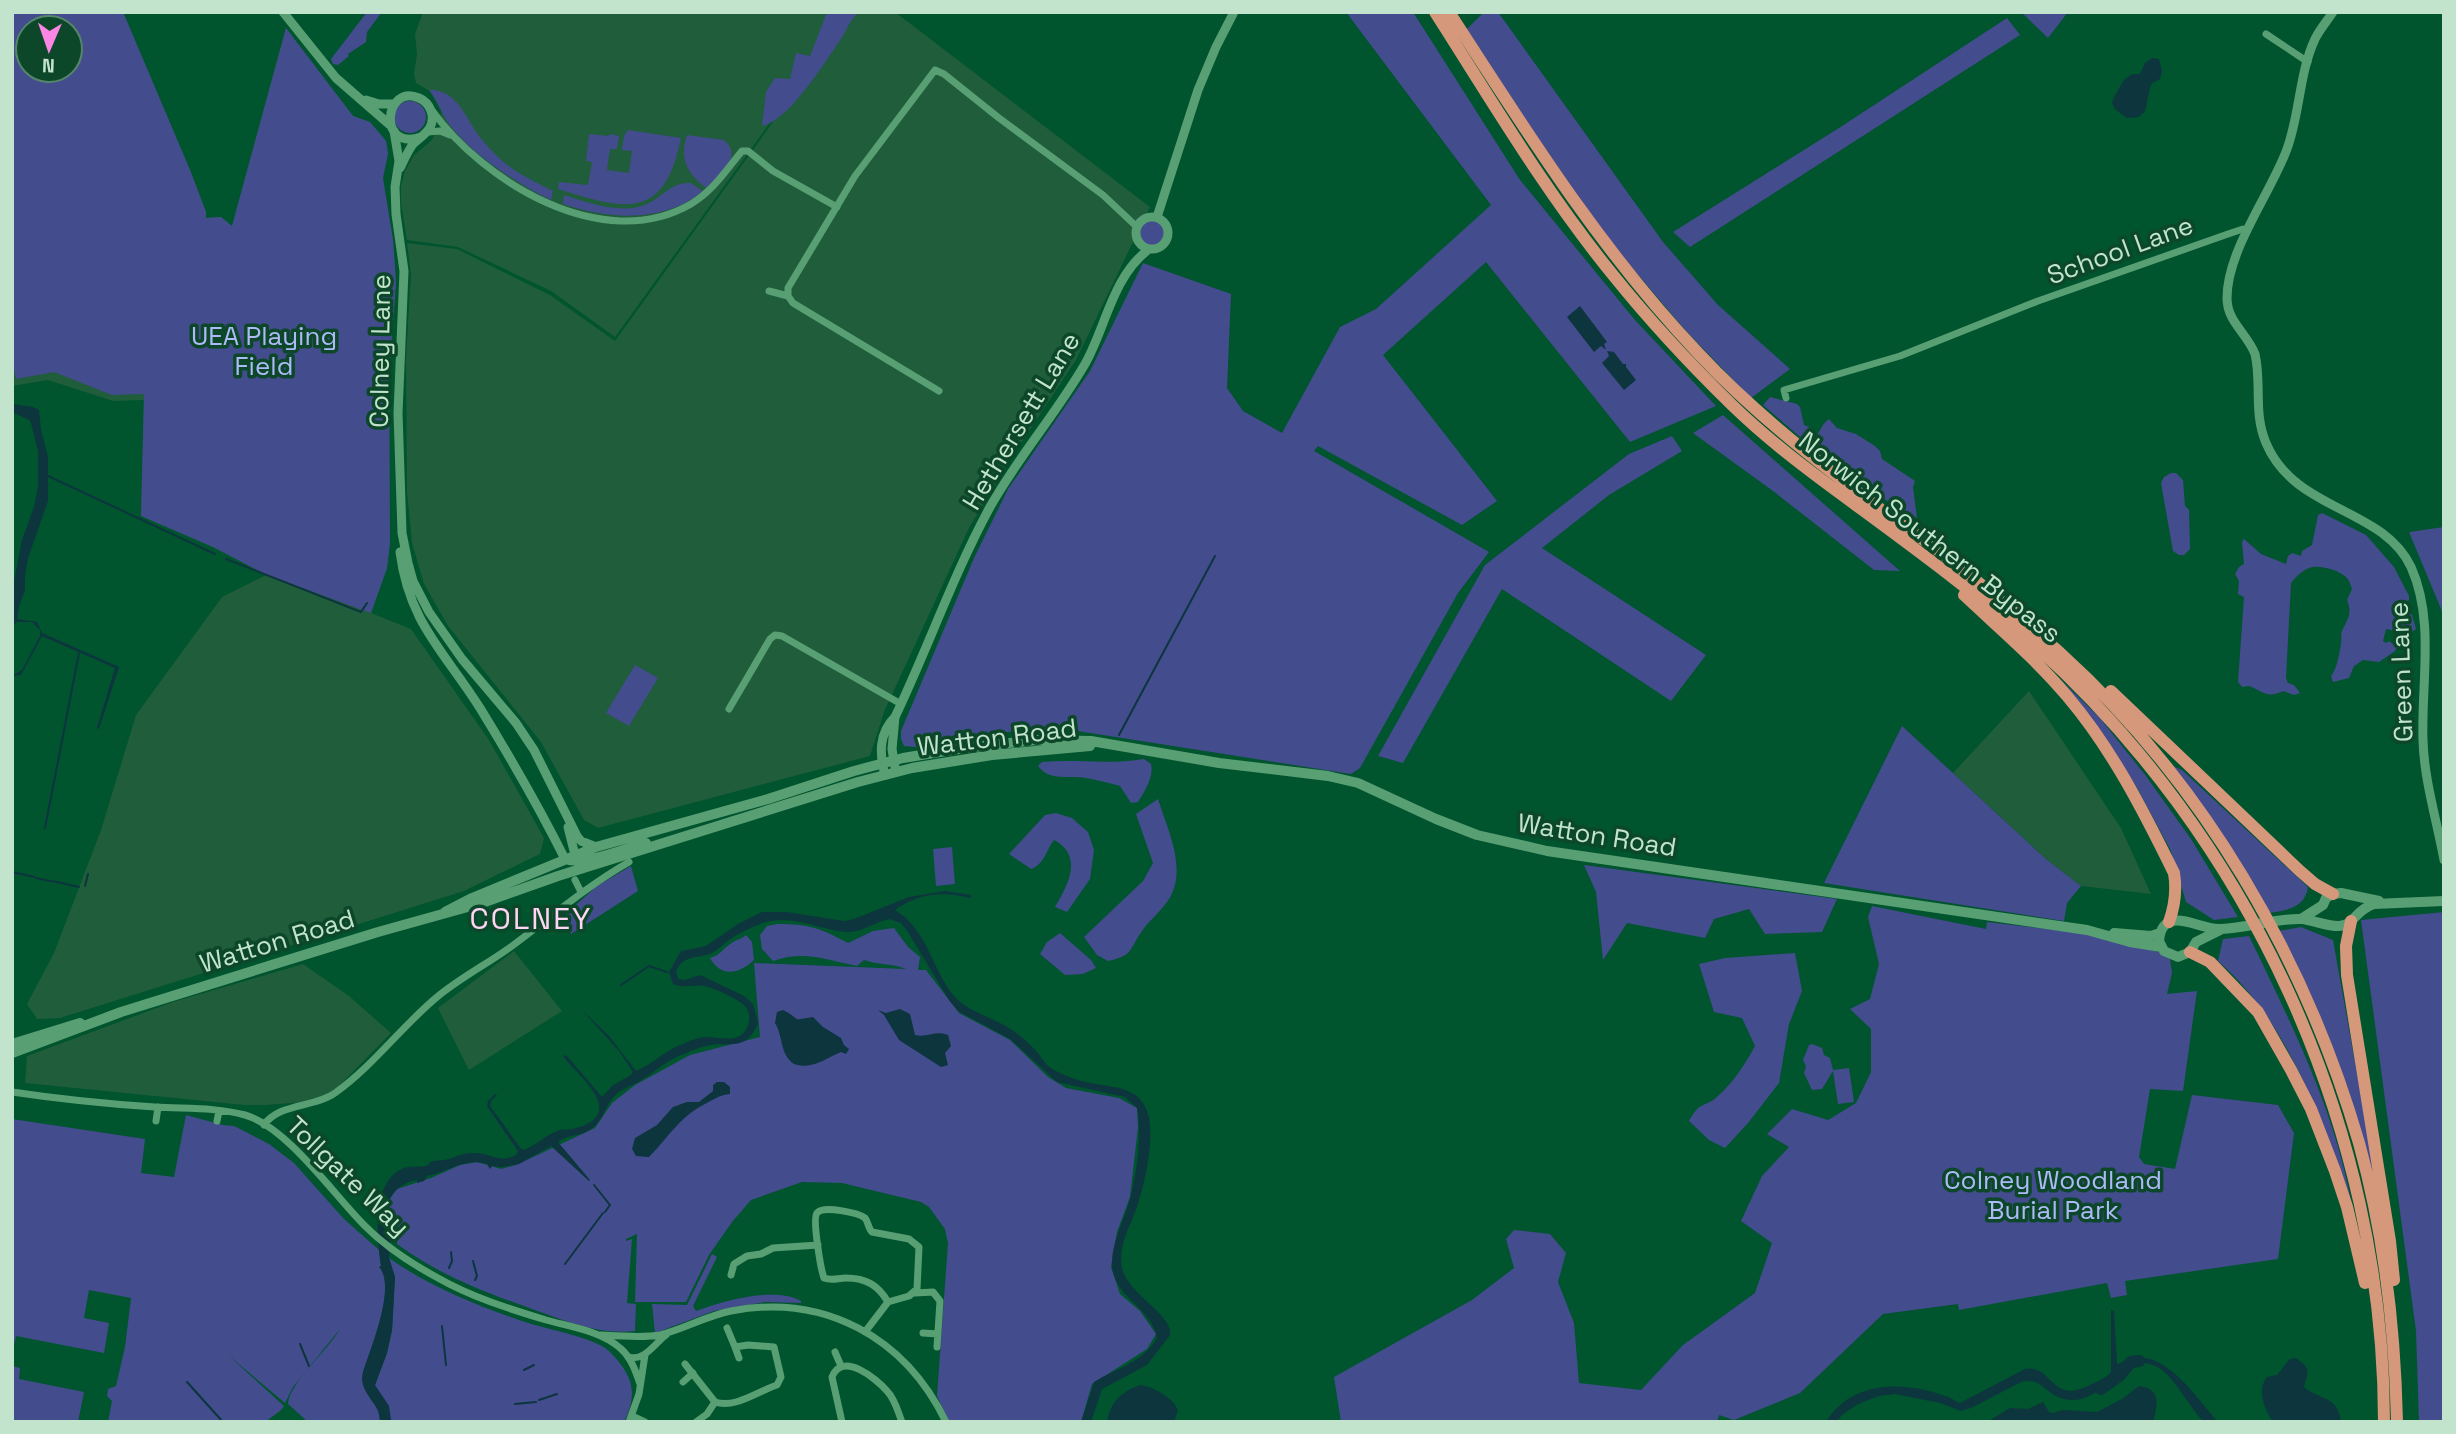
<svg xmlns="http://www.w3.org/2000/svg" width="2456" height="1434" viewBox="0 0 2456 1434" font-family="'Space Grotesk',sans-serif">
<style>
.built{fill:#1f5d3b;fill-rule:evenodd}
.green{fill:#434c8d;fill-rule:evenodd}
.water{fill:#0c353e}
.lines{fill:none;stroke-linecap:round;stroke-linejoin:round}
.stream{stroke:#0c353e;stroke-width:2}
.river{stroke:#0c353e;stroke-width:12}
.minor{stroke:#599f74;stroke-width:7}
.tertiary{stroke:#599f74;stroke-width:9}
.secondary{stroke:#599f74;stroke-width:10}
.trunk{stroke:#d6987b;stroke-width:12}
.labels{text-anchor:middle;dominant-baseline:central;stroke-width:7;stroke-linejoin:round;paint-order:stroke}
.street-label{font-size:26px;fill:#c2e4cc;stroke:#0d4729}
.park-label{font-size:26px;fill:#adbaf7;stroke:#0d4729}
.quarter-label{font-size:30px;letter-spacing:2px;fill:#ffd6f4;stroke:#0d4729}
</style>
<rect width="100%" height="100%" fill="#00542e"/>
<!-- built -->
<path class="built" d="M12,12H123L190,170L206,212L205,218L221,217L232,226L286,28L353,116L370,122L386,141L388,154L382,178L393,240L396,282L389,374L390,543L387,568L371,613L411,629L489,740L544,838L540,854L464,891L60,1018L37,1019L27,1004L54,953L101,830L136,715L222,597L266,575L213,547L141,516L144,400L113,401L48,380L12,386ZM28,28H70V70H28Z
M423,12H841L793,91L615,337L551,291L458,247L407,240L401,203V185L405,171L414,155L431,141L440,126L441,110L431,92L416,83L414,74L417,54L415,34Z
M850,12H895L1150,207L1076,360L1005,467L969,528L884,712L870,756L598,828L584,820L541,742L448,626L424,584L412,543L407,492L406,357L411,274L407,243L457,249L550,295L615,341L760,140Z
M2029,691L2121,828L2151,894L2081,886L2047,860L1953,773Z
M514,951L562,1011L469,1070L438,1008Z
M303,964L349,996L391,1033L337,1088L322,1097L305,1102L266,1105H244L25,1083L27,1056L173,1002Z"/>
<!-- green -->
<path class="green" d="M12,12H123L190,170L206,212V218L221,217L232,226L286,28L353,116L370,122L386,141L388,154L383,178L393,240L396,282L389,374L390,543L387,568L371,613L267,575L213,547L141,516L144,394L112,395L54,372L16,379L12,359ZM28,28H70V70H28Z
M367,12H382L367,32L366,42L348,54L349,56L338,65L333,64L331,59Z
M827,12H859C849,21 848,28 841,39C824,63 790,120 762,126L766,92L775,78L790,79L796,53L810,56Z
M1346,12H1413L1520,180L1635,320L1716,406L1630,442L1486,262L1383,355L1497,501L1462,525L1318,446L1314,451L1489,552L1458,593L1360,768L1351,774L1071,730L1017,731L970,736L916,747L904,746L901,739V731L974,558L1008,489L1090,371L1143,263L1231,294L1227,388L1243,411L1282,433L1340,327L1376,309L1491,205Z
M1484,12H1498L1663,242L1718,305L1790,369L1751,398L1686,331L1605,236L1465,31Z
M2021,12H2068L2048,38Z
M2007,18L2020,35L1690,247L1673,232L1839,128Z
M429,90C457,89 465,117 479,136C485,144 493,152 501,160C516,173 535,182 553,191L551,200C518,184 471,154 449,124C441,113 437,100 429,90Z
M394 117a16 16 0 1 1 32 0a16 16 0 1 1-32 0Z
M628,130L681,138C664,222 625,210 558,189L559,182L588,185L592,162L586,161L589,134L608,136L611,134L619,136L617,149H610L607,170L629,173L632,151L622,150L624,136Z
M687,135L724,140C744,157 719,175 706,188C687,173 679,159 687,135Z
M691,183L703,191C662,224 609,219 563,204L564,195C589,203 622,215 647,204C664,196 671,182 691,183Z
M1139 233a13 13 0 1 1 26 0a13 13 0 1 1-26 0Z
M1770,397L1797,404L1800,407L1804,425L1809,427L1806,438L1800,437L1763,405Z
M1723,415L1900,571L1874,570L1773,491L1693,433Z
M1829,419L1837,428L1856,434L1875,446L1880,451L1882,459L1915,481L1913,487L1917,518L1879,496L1868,486L1856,480L1843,467L1814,447L1812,440C1820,435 1820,425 1829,419Z
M1672,436L1682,451L1609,495L1542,548L1706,655L1671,701L1502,589L1403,763L1378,756L1485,565L1629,454Z
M2171,473H2176L2183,480L2185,506L2189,510L2190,549L2184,555H2179L2173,551L2161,483L2164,477Z
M2322,513L2366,535L2394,567L2409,596V600L2405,602L2403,607L2412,615L2416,629L2410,633L2404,630L2399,632L2386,629L2383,641L2386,643L2389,641L2397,647L2395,651L2379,662L2363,660L2354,666L2349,678L2333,682L2331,676C2337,671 2343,640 2341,633C2347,619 2353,615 2347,600L2352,589C2351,586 2349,580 2347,578C2340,570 2318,564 2309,568C2300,572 2297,576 2291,583L2286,678L2288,683L2294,685L2300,693L2294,695L2283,691C2268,699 2262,691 2249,686L2242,687L2238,682L2244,597L2238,594L2239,581L2235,574L2239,567L2244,564L2242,542L2244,539L2261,554L2286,564L2288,556L2292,553L2301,556L2302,551L2312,545L2318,515Z
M2444,527V616L2409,532Z
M2032,652L2099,717L2146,776L2191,839L2238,917L2214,920L2186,902L2171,851L2136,786Z
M635,665L658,678L629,726L606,713Z
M1902,726L2047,860L2081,886L2067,903L2064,921L1824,883Z
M1144,759L1151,764C1154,777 1145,791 1138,802L1131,803L1120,786C1109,783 1098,780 1086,778C1069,775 1050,782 1038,766L1042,762C1076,759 1109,765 1144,759Z
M2173,766L2182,770L2308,887C2305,908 2287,910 2269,913Z
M1158,799C1168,831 1189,872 1167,902C1159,913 1149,921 1142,931C1128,951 1134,955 1108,961L1097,955L1084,937L1143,881L1153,863L1136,814Z
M1056,813L1072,818L1088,832L1094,850L1090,879L1067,912L1055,907C1068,885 1084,856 1054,840C1046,850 1045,864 1031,869L1009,854L1045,815Z
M952,847L955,884L936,886L933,849Z
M1584,865L1837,899L1822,932L1765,934L1749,909L1714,919L1705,938L1627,923L1603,960L1596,892Z
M631,866L638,891L571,934L559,920L597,886Z
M1872,906L1986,929L1987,922L2088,934L2162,953L2170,959L2172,973L2167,994L2197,991L2183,1091L2150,1089L2139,1157L2144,1164L2175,1169L2192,1095L2278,1105L2294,1133L2278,1259L2125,1281L2127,1295L2111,1298L2107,1283L1959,1310L1958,1304L1883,1314L1800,1393L1734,1420L1719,1415L1717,1422H1341L1334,1377L1472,1300L1514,1268L1506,1239L1514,1230L1550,1234L1566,1253L1558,1282L1574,1323L1579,1383L1641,1390L1683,1345L1755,1293L1772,1243L1741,1221L1762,1176L1789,1147L1767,1134L1792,1109L1828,1120L1856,1103L1871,1072V1029L1850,1009L1870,999L1879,964L1868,917Z
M2444,912V1422H2419L2416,1331L2361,920Z
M777,924C810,924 820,928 848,943L873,931L894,928L908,947L920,957L918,970H926L959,1013L1010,1040L1048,1077L1066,1088L1119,1098L1137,1108L1138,1127L1130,1197L1117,1232L1111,1267L1120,1294L1140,1311L1156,1334L1147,1349L1092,1384L1081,1422H949L937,1396L948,1243L945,1229L929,1207L921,1202L842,1183L802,1182L751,1200L732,1222L709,1255L686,1302H635L637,1234L626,1239V1241L632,1239L627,1303L636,1304L635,1331C598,1335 566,1321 532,1309C484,1292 439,1275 397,1244L398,1225L389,1213V1200L397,1189L431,1178L460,1165L477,1162L501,1169L516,1165L595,1128L612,1103L635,1085L690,1055L760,1037L754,963L906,969C891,963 878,965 864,960L857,966C826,960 805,950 773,961L762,949L760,935L767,926Z
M2301,927L2333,940L2387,1242L2368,1166L2279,931Z
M1060,933L1091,960L1096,968L1083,974L1065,975L1040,954L1047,942Z
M746,935L752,942L754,960C739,974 721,978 710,958C720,955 722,950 730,944C736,939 741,940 746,935Z
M2249,936C2291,1023 2335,1110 2352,1206C2320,1120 2290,1023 2218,961L2223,939Z
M1795,953L1802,991L1789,1024L1779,1083L1748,1123L1725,1148L1709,1140L1689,1121C1701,1099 1704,1109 1718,1096C1734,1082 1745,1064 1755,1046L1742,1018L1714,1012L1699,964L1725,958Z
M1812,1044L1822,1048L1824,1055L1830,1058L1833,1070L1849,1068L1854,1102L1838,1104L1833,1071L1822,1089L1812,1090L1804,1073L1806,1066L1803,1060L1809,1045Z
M186,1115L223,1125L234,1126L269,1144L294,1163L344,1219L379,1250L381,1266H380C394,1289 376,1330 371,1354C368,1368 370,1384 370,1399L378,1407L380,1422H308L288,1404C290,1381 328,1351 340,1329L293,1387L285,1403L228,1355L284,1406L280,1411L265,1422H108L112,1401L107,1396L108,1389L116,1386L125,1347L131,1298L89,1290L84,1318L109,1323L104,1353L16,1336L12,1353V1119L145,1139L141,1173L174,1177Z
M712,1254L717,1257L693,1306L696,1311C721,1301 776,1286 801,1301V1303L765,1302L714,1311L655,1333L652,1304L687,1305Z
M389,1258C429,1286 473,1304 519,1320C540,1328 595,1337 609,1351C632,1374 639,1392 624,1422H391L385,1400L378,1392L375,1385L387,1353L392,1330L395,1277Z
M12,1366L20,1368L19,1379L84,1392L78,1422H12Z"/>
<!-- water -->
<path class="water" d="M2152,58L2159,59L2162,71L2160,79L2152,83L2150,88L2145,111L2139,117L2127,118L2115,109L2112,103L2114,97L2124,80L2132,74H2140L2145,63Z
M1580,306L1607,342L1604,344L1606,350L1601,346L1594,352L1567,317Z
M1607,351L1614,352L1623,364H1626V367L1636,380L1624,390L1602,363L1609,356Z
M12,404L33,407L39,410L41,430L48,457V501L28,558L25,576V590L19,606L17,619L37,622L42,633L119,667L99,729L97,728L115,668L42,636L21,675L12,676L22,670L40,636V630L32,622H16L12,629V592L22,540L34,507L38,486V451L31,423L29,420L12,412Z
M945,891L971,895V898C944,891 917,893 895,910C928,930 931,968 954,996C968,1012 992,1017 1009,1028C1019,1034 1030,1044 1037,1052C1042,1058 1045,1064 1051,1068C1063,1076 1082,1082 1096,1084C1120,1088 1143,1089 1149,1118C1154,1142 1144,1189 1135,1212C1128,1230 1118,1248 1122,1268C1127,1294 1173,1314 1170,1335L1147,1365L1102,1389L1091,1422H1081L1094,1382C1115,1369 1144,1362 1157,1338C1152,1308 1114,1297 1112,1266C1111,1243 1124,1221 1130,1199C1137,1172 1142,1135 1137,1108L1125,1097L1057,1082L1010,1039L958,1011L949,1000L908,932L901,923L889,919C875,922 862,932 848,932C820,931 793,913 763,923C751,927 735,935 725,943C721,946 718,950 712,953C698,959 684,954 676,971L678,979L685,980L700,975L744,996L753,1004L758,1023C746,1051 733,1042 710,1045C699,1047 689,1052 679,1056C665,1062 656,1071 643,1079C633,1086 620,1088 612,1099C604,1109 603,1121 591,1129C580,1137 568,1134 558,1142L590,1180L589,1181L551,1146L519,1164L502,1167L492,1166L490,1169L487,1164C465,1157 448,1172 427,1176L424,1181L417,1183V1180C401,1182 381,1198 391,1218L389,1258L395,1277L392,1330L387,1353L375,1385L389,1406L391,1420L380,1422C381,1402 357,1393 363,1372C370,1349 397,1286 379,1267L381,1266C377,1239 371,1180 404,1168C410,1166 418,1167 425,1166C434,1164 424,1164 433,1161C437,1160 441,1161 444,1160C455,1158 463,1152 475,1153C492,1153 498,1164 516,1155L518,1151L487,1106L488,1101L495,1094L497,1095L491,1101L490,1106L522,1150C535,1147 546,1134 560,1130C565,1129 571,1130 576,1128C628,1113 579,1077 563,1056L566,1055L602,1097L613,1085L631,1075L633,1072L619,1051L582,1010L609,1036L636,1071C653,1064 665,1050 683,1044C689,1041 697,1038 704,1037C722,1037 744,1046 749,1021C750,1013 747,1006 740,1002C731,996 716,989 705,986C694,984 683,989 673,984L669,972L681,951L706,946L738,924L762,912H787L844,921L854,919L909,897Z
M900,1009L910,1014L915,1035C927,1038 936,1030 948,1035L951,1046L945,1053L948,1065L941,1067L899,1040L884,1015L878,1010L886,1013Z
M783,1010C803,1020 789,1021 813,1017L823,1027L841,1038L844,1045L849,1049L846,1054L841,1052C824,1059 813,1070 794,1064C779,1053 784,1038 775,1023L777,1012Z
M717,1082H724L730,1087V1094C720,1095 714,1099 705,1104C679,1117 669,1137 649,1157L636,1156L632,1149L635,1138L657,1125L673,1107L687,1102H699L713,1091V1085Z
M2111,1310L2114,1311L2117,1364C2126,1361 2134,1358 2144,1358C2172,1360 2200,1402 2218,1422H2204C2190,1408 2177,1382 2163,1371C2128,1343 2108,1400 2074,1400C2044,1400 2046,1376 2021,1382L1973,1407L1961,1411L1940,1403L1895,1394L1879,1396L1858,1404L1843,1414L1836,1422H1826C1852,1380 1904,1381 1945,1396C1951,1397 1954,1401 1960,1403L2025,1369C2053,1364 2050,1404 2088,1386C2096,1382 2105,1379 2111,1372Z
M2296,1358C2313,1370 2307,1372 2304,1387C2319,1400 2338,1395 2341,1422H2276L2271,1419C2264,1407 2257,1389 2267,1377L2277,1375L2290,1359Z
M1141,1385C1155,1388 1172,1397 1178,1410L1174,1422H1107C1110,1402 1123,1390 1141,1385Z
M2139,1386C2161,1388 2158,1405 2153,1422H1987L2010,1408L2028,1409L2043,1402L2049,1412L2053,1413L2063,1410L2097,1412L2122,1399Z"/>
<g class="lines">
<!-- stream -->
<path class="stream" d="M48,476L215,554
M226,559L361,612L367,603
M1119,735L1215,556
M45,828L79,653
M12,872L34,877
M36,878L50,881
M52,881L79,887
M85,886L88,874
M621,985L649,966L667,972
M594,1185L610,1205L605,1212
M473,1261L477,1276L475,1280
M565,1264L603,1213
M449,1268L452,1261L451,1252
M442,1326L446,1365
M300,1344L309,1366
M524,1370L534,1365
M187,1382L223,1422
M539,1400L557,1394
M515,1404L536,1402"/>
<!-- river -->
<path class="river" d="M2101,1389L2119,1376L2131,1362L2139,1361"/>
<!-- minor -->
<path class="minor" d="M2266,34L2308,62
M431,109C483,182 603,255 691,204C714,190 726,170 742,151H748L773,171L837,207
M427,132L440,131L450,135
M769,291L788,296L793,303L939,391
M788,296V288L855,176L935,70L944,74L999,118L1103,195L1137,227
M1786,398L1784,390L1900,356L2038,301L2228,234L2243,229L2246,230
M729,709L770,639L775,635L782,636L901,704
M575,880L581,892
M12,1092C59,1099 107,1104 155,1107C185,1109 215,1107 245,1115C287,1127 333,1194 365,1226C386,1247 412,1264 438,1278C471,1297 510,1309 546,1320C571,1327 601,1331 620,1348C631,1357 636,1372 640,1384
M156,1121L158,1107
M217,1121L219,1111
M264,1125C279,1103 314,1108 335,1093C373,1066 401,1027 437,997C460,978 487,964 512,946C551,917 587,886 629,862
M731,1275L734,1264L747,1256L761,1254L773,1248L818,1245
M915,1293L933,1292L940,1301L937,1347
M865,1332L888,1302L909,1296L917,1289L919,1247L909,1239L872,1232C868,1228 868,1221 865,1218C859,1213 823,1205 817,1213C812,1219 821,1270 824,1278C832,1281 838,1278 846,1278C866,1278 878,1285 888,1302
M923,1333L938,1334
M601,1335C618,1336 644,1338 660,1335C684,1329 706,1316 731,1311C824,1293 905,1337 946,1422
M735,1347L739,1358
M835,1352L841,1366
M629,1357C644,1362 655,1343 666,1335
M685,1364L715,1402
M683,1382L693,1373
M632,1416L645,1422
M629,1422L639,1394L645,1355
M696,1422L707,1414L715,1402C735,1409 758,1391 777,1385L781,1377L774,1347L748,1345L735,1347L727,1328
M842,1422L832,1377C842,1351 876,1378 887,1391C895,1399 898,1412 902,1422"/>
<!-- tertiary -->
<path class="tertiary" d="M283,12L336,78L390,125
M2333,12C2327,21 2320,29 2315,39C2299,73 2300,114 2287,149C2271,193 2227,250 2227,298C2227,322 2247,333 2255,354C2262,384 2253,412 2266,443C2295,512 2383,507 2411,567C2435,620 2421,683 2423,740C2424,780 2437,821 2444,860
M366,100L379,104H394
M394,131L399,161L395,187L396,214L404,271L398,413L402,533L408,563L413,581L429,612L462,659L516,723L534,750L577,836L581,841L596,847
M400,168C404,160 408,151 413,144C418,139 425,135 429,129C436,118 431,103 419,98C384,83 377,152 421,137
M1136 233a16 16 0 1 1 32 0a16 16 0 1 1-32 0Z
M1157,217L1198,90L1216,47L1234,12
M400,552C409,623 444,651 480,708C510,757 539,807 565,859
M895,767L892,749L895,717
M885,775C879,753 879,733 895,717C928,648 954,573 990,507C1018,457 1056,414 1085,364C1106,327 1112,277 1149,249
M568,827L575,855"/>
<!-- secondary -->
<path class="secondary" d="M566,859C584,866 626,848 646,843
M445,912L472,898L596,847L768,799L854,771L903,758L964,748L1036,740L1091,741L1219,763L1328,776L1358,783L1436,819L1477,835L1547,851L2087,930L2130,942L2161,947
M2301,919L2323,905L2326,898L2333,894L2341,893L2379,901
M2222,929L2196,942L2190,952L2178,957L2164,951L2159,941C2160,931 2163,923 2173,921C2186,918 2205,930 2221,929C2248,928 2275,918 2302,919C2313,920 2334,929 2344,925C2355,922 2356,910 2374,904L2444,901
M2114,933L2151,936L2160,933
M12,1044L80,1023
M12,1053L121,1012L378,932L482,903L558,876L858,782L912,768L992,755L1090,746"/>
<!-- trunk -->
<path class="trunk" d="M1435,12C1492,101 1546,193 1613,275C1650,321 1690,364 1732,405C1768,440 1808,470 1849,500C1910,545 1972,590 2030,641C2250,835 2384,1128 2384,1422
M1449,12C1526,131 1601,251 1699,354C1755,414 1821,465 1887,514C1908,530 1931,544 1951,560C1988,590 2024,620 2059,652C2203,782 2305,957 2359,1143C2384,1233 2395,1328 2397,1422
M1964,595C1999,628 2036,659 2067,696C2112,749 2143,810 2174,873C2177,891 2175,905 2169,922
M2111,691L2300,871L2315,884L2333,894
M2351,921L2346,946L2347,975L2390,1241L2394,1280
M2190,952L2210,962L2258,1012L2291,1070L2311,1109L2335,1171L2347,1207L2365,1283"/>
</g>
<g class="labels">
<!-- street labels -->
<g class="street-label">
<text transform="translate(2120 250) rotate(-20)">School Lane</text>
<text transform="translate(380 351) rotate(-89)">Colney Lane</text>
<text transform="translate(1021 421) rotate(-59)">Hethersett Lane</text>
<text transform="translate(1930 537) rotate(38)">Norwich Southern Bypass</text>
<text transform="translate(2401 672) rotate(-92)">Green Lane</text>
<text transform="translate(997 737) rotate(-7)">Watton Road</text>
<text transform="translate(1597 835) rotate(9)">Watton Road</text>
<text transform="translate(277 941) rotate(-17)">Watton Road</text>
<text transform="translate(348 1176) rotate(44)">Tollgate Way</text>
</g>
<!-- park labels -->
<g class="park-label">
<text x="264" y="336">UEA Playing<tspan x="264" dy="30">Field</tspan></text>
<text x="2053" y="1180">Colney Woodland<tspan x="2053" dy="30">Burial Park</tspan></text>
</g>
<!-- quarter labels -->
<g class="quarter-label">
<text x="531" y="918">COLNEY</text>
</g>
</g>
<!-- border -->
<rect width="2456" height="1434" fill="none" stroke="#c2e4cc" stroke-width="28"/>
<!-- north arrow -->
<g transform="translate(49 49) rotate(182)"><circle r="33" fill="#0d4729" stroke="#55866a" stroke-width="2"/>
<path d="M0-5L12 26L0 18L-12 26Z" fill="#fc86e4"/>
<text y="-10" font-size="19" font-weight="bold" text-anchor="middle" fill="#c2e4cc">N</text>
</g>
</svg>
